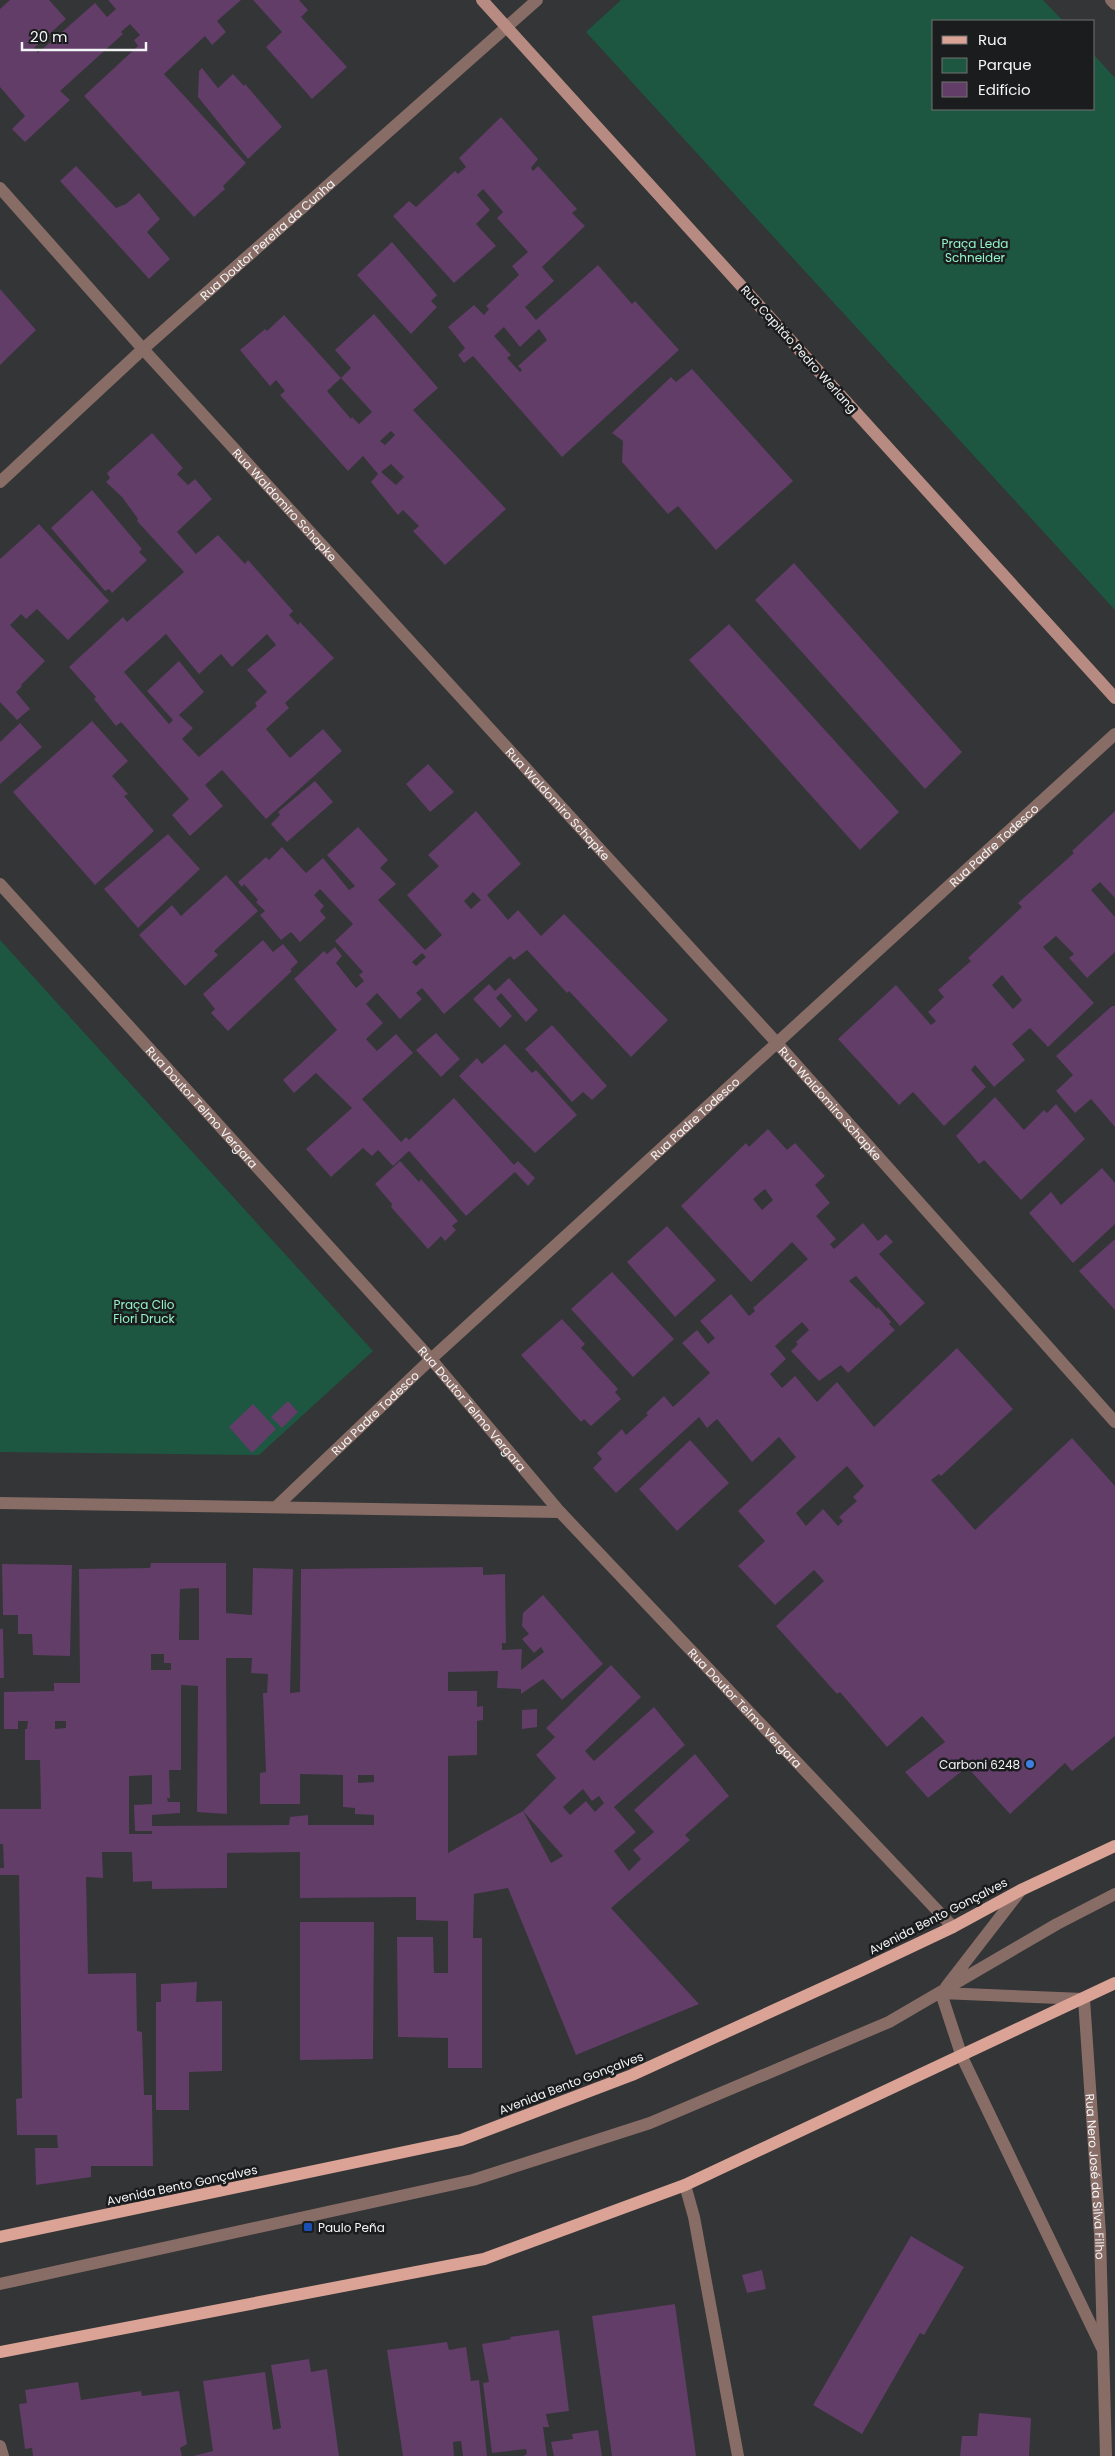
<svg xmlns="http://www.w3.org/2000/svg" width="1115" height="2456" viewBox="0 0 1115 2456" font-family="Poppins,sans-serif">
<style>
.green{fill:#1e5741}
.building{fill:#613d68;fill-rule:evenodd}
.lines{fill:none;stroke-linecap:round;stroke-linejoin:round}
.lane{stroke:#886c66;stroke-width:12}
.street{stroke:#886c66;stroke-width:12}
.secondary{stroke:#b78b81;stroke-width:12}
.primary{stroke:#dba396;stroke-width:12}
.shop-dot{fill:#3f7fe0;stroke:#1b1c1d;stroke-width:2}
.transit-dot{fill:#1a4fb4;stroke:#1b1c1d;stroke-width:2}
.labels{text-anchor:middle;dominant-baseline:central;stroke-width:5;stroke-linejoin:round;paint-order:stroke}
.street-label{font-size:12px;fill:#f3f4f5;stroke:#1b1c1d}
.park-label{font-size:12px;fill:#93f5ca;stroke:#1b1c1d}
.poi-label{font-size:12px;fill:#f3f4f5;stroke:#1b1c1d;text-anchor:end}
</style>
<rect width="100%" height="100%" fill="#333536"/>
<!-- green -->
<path class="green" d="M621,0H1043L1063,21H934V109H1094V55L1115,78V610L586,32Z
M0,940L373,1351L259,1455L0,1452Z"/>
<!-- building -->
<path class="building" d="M10,0H49L66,19L34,48L38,53L95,3L107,17L116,9L108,0H241L217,21L226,32L212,45L205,36L164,74L246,163L223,186L225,189L194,217L84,96L138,46L134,40L140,35L130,24L121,32L123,34L60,91L70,100L25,142L12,129L25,116L0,87V9Z
M253,0H299L308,10L301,17L347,67L312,99L266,47L282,32Z
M202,68L218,88L233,74L244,86L245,84L282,127L248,159L198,97L199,71Z
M501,117L538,159L531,168L533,171L538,166L577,209L572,213L585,226L542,267L554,281L525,307L536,320L598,265L632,304L635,301L679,350L562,457L473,356L464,363L458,355L465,348L448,327L474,305L484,315L489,309L486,306L519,275L512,266L528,252L497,218L503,212L483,189L477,195L490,210L476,224L496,246L454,283L393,216L409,201L416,207L455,171L458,174L466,167L459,158ZM504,327L520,347L539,329L547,340L518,366L522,370L520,372L507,358L511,355L494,336Z
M76,166L116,208L126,204L139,193L160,219L147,232L170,259L149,279L60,181Z
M392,242L437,295L431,301L437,307L411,334L357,275Z
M0,289L36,330L0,365Z
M374,314L438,388L413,410L506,509L445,565L413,531L419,526L403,510L398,515L371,482L378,474L363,456L348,471L280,395L285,391L276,380L270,386L240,350L265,329L267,331L284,315L341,378L327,391L351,419L352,417L359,424L372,412L341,378L351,368L335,350ZM391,431L395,435L385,445L380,441ZM391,464L404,477L396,485L381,472Z
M692,369L793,481L716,550L678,506L668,514L622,462L623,441L612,433L671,377L676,382Z
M152,433L183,468L177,474L188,485L195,479L212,499L177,532L196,554L218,535L245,564L248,560L293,611L289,615L298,625L300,622L334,658L285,703L289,708L266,729L290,758L323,729L342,751L266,819L222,770L205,785L223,806L190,836L172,815L189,799L121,722L116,726L94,699L96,697L69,667L123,617L127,622L184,572L137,521L138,519L122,497L106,482L110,478L107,473ZM166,634L199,674L221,654L232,667L267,634L276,645L247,670L267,692L255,703L257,706L199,757L182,739L193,728L179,715L204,692L179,661L147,691L173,720L169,724L124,672Z
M92,490L142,549L139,552L147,560L112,593L109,589L105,591L51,528Z
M39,524L109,601L68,640L37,609L26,619L21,614L10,625L45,661L21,685L22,686L16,692L30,709L17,720L0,702V559Z
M794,563L962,752L925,789L755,600Z
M729,624L899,812L860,850L689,660Z
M92,721L128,761L112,776L128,794L124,796L154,831L95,885L13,792Z
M20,723L42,747L0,784V742Z
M428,764L454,792L430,812L406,784Z
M315,781L333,802L287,842L271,824L280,815L278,812Z
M476,811L521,864L487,895L508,920L518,910L541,936L564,914L668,1020L631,1057L569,991L567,993L527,950L514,960L510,956L444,1014L422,988L416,993L422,999L400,1019L377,993L366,1004L383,1023L366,1039L377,1051L396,1034L413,1053L362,1099L401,1142L406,1137L409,1140L454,1098L514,1165L518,1161L535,1178L528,1186L515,1172L466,1216L409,1151L393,1166L378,1150L372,1156L363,1148L331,1177L306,1149L352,1108L316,1073L294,1093L283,1080L337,1030L294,979L324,951L327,954L335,947L342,956L336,963L356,988L364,981L359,975L363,972L335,941L353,924L320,889L314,895L324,906L320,911L326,918L300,942L291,932L281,940L260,915L265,911L256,902L258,900L244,884L242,887L238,882L266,857L269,860L282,847L306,873L323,858L349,890L355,886L327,855L358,827L388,860L380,868L396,884L378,900L425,950L442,935L407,895L439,866L428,855ZM473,892L481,900L471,909L464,901ZM422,953L426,957L416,966L412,962Z
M1115,811V898L1100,882L1091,890L1115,917V952L1087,978L1069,958L1074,954L1056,936L1043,947L1094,1003L1048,1047L1030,1028L1012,1044L1025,1060L994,1087L975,1065L971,1070L986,1087L944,1126L913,1092L899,1105L838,1039L896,985L931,1025L936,1021L928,1012L944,997L938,990L971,961L968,958L1022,907L1018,903L1074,853L1072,851ZM1002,975L1022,1000L1013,1009L992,985Z
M168,834L200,869L138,928L104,889Z
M226,875L258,911L214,951L218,955L185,986L139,935L172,905L181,916Z
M263,940L273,952L283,944L298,962L290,970L292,971L228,1031L211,1013L215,1009L203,994Z
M509,978L538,1010L526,1022L501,993L496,998L512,1016L500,1028L473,999L489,984L495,991Z
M1112,1006H1115V1127L1091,1099L1075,1113L1056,1091L1073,1075L1056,1056Z
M552,1025L607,1086L592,1100L583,1092L572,1102L525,1049Z
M436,1033L460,1059L441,1077L416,1050Z
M505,1044L532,1073L536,1070L577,1115L535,1153L459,1076L477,1058L482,1064Z
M995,1097L1024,1130L1044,1110L1047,1113L1056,1104L1085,1139L1021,1200L984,1160L979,1164L956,1136Z
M768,1129L787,1150L795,1143L825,1176L815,1185L830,1203L816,1216L836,1239L830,1244L834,1249L863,1223L878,1241L886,1234L893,1242L879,1254L925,1303L900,1326L856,1276L849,1281L877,1309L878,1307L891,1322L889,1324L895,1330L848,1373L841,1365L819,1381L791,1351L798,1344L796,1342L809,1330L802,1322L775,1346L786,1359L770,1374L782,1388L795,1376L817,1402L837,1382L874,1427L957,1348L1013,1409L941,1476L939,1474L931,1480L975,1530L1072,1438L1115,1486V1736L1072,1771L1065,1763L1010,1814L967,1767L928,1798L905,1772L945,1742L922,1716L887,1747L840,1692L837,1694L776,1626L824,1581L814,1570L775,1605L738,1566L765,1541L738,1511L796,1457L779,1437L752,1462L717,1419L707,1428L699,1417L616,1493L593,1468L602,1459L597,1453L622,1429L626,1435L648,1415L646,1413L664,1396L673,1407L710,1373L682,1343L697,1330L708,1344L715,1338L700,1321L731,1294L749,1316L755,1311L753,1308L808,1259L792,1242L751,1282L681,1206L746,1143L749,1147ZM765,1189L773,1200L762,1210L753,1199ZM847,1466L864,1486L853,1497L857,1501L839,1517L843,1521L838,1526L823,1509L806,1526L796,1513Z
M400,1161L419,1182L421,1179L458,1221L452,1226L456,1230L445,1241L441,1236L428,1249L391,1207L392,1204L375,1184Z
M1102,1168L1115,1183V1224L1073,1263L1029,1213L1051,1192L1061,1205Z
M667,1226L716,1280L675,1317L627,1262Z
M1115,1239V1310L1079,1271Z
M612,1272L674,1339L633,1377L571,1309Z
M562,1319L585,1344L581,1348L618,1389L615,1392L621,1399L591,1426L584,1419L581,1422L521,1355Z
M288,1401L298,1412L282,1428L271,1417Z
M253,1404L276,1429L252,1453L229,1427Z
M690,1440L729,1483L677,1531L639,1489Z
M151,1563H226V1613L252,1615L253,1568L293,1569L290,1693L300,1692L301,1569L483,1567V1575L505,1574L506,1643H502V1650L522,1649L521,1670L544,1652L541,1647L534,1653L522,1639L529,1634L522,1626L523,1613L543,1595L603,1664L562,1700L543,1679L521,1694V1689L497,1688L498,1671L448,1672V1691H477V1707L483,1706V1720L477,1721V1755L448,1756V1853L523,1811L551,1863L563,1856L523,1811L556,1778L536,1755L555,1737L546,1728L611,1665L641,1697L585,1751L594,1761L654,1707L685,1745L614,1807L636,1832L614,1851L629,1871L641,1859L633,1850L654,1832L634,1810L695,1754L729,1796L685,1835L690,1840L611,1908L699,2004L576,2055L508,1888L474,1894L473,1938H482V2068H448V2038L398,2037L397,1937H433L434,1973H448V1921L416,1920V1897L300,1898V1852L227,1853V1888L152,1889V1881L133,1882L132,1852H102L103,1878L86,1877L88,1974L136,1973L137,2031L142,2032L144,2095H152L153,2166H91V2177L36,2185L35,2148H58L57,2135H17L16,2099L22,2098L19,1875H0V1868H4L3,1844H0V1809H41L40,1760H25V1729H27L28,1721H18V1729H4V1692L54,1691V1683H80L79,1569L150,1568ZM199,1588V1640H179L180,1589ZM151,1654H164V1663H171V1670H151ZM226,1658H252L251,1673L268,1674L267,1693H263L266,1772L260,1773V1804H300V1774L343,1775V1807L355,1808V1814L374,1815V1825H308V1815L290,1817L289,1825L152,1826V1815L180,1813V1802H168L167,1798H170L169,1770H181V1685L198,1686L197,1812L227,1814ZM55,1721H66V1728L55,1729ZM152,1775V1804L134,1805L135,1831H152V1834H129V1776ZM358,1775H374V1782L358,1783ZM583,1789L592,1801L599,1796L604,1803L595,1812L586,1801L570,1815L563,1807Z
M2,1564L72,1565L70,1656L33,1655L32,1634H18V1615H3Z
M0,1629H3L4,1678H0Z
M537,1709V1727L522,1729V1710Z
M300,1922H374L373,2059L300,2060Z
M197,1982L196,2002L222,2001V2071L189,2072V2110H156V2002H161V1984Z
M911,2236L964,2267L924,2335L920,2333L862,2434L813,2405Z
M762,2270L766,2289L747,2293L742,2275Z
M675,2304L696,2456H612L592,2316Z
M559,2330L569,2411L546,2414L549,2427H543L547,2456H523L527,2454L526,2449L492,2453L483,2383L489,2382L482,2344L511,2339L510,2337Z
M447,2342L449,2350L466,2347L471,2381L479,2380L487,2456H463L461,2441L453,2442L454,2456H403L387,2350Z
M309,2359L311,2372L327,2369L339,2456H193L213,2451L203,2381L265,2372L273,2430L281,2428L271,2365Z
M78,2382L81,2400L141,2391L142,2396L179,2391L187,2444L180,2448L182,2456H33L32,2448L25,2449L19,2404L27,2403L25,2390Z
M979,2413L1031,2418L1029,2456H960L962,2436H977Z
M598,2430L602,2456H554L551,2442L573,2439L572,2434Z"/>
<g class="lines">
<!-- lane -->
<path class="lane" d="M946,1987L1021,1890
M941,1993L1084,1999
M941,1993L962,2057
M685,2185L694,2217L738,2456
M0,2284L473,2180L650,2123L889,2022L1057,1924L1115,1894"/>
<!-- street -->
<g class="street">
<path d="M1111,0L1115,4"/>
<path id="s1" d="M0,188L143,349L776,1042L1115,1422"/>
<path id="s2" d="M0,482L143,349L537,0"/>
<path id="s3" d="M0,884L431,1359L560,1512L953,1927"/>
<path d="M0,1503L560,1512"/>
<path id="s4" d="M277,1506L431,1359L1115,734"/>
<path id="s5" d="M1084,1999L1100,2234L1106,2456"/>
<path d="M962,2057L1102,2348"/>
<path d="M0,2446L3,2456"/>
</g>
<!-- secondary -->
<path class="secondary" d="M482,0L1115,698"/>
<!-- primary -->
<path class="primary" d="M0,2237L461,2140L632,2075L860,1971L953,1927L1021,1890L1115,1846
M0,2352L484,2259L685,2185L1115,1983"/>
</g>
<!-- markers -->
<circle class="shop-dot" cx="1030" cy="1764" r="5"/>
<rect class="transit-dot" x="303" y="2222" width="10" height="10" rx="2.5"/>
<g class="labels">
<!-- street labels -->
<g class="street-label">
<text stroke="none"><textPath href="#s2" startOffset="361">Rua Doutor Pereira da Cunha</textPath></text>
<text transform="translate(799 349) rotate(48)">Rua Capitão Pedro Werlang</text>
<text stroke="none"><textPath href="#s1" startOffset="426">Rua Waldomiro Schapke</textPath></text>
<text stroke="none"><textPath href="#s1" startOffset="831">Rua Waldomiro Schapke</textPath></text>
<text stroke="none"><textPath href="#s4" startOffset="975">Rua Padre Todesco</textPath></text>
<text stroke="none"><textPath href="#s1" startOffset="1236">Rua Waldomiro Schapke</textPath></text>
<text stroke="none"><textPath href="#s3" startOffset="301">Rua Doutor Telmo Vergara</textPath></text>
<text stroke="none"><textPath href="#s4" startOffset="570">Rua Padre Todesco</textPath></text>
<text stroke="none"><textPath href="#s3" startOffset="706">Rua Doutor Telmo Vergara</textPath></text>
<text stroke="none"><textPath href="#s4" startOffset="135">Rua Padre Todesco</textPath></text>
<text stroke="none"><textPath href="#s3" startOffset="1111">Rua Doutor Telmo Vergara</textPath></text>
<text transform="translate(938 1916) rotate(-27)">Avenida Bento Gonçalves</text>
<text transform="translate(571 2083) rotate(-21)">Avenida Bento Gonçalves</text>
<text stroke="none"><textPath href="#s5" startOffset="178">Rua Nero José da Silva Filho</textPath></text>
<text transform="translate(182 2185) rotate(-12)">Avenida Bento Gonçalves</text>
</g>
<!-- park labels -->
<g class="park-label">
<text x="975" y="243">Praça Leda<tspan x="975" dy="14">Schneider</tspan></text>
<text x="144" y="1304">Praça Clio<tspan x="144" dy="14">Fiori Druck</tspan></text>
</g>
<!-- poi labels -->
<g class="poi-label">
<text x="1020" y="1764">Carboni 6248</text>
<text x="318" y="2227" text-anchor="start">Paulo Peña</text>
</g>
</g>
<!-- legend -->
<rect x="932" y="20" width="162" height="90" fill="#1b1c1d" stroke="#717273"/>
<rect x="942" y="36" width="25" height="8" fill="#dba396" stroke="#717273"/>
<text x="978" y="45" font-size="15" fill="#f3f4f5">Rua</text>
<rect x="942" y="58" width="25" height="15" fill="#1e5741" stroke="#717273"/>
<text x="978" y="70" font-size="15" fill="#f3f4f5">Parque</text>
<rect x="942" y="82" width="25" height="15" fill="#613d68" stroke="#717273"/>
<text x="978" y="95" font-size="15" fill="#f3f4f5">Edifício</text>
<!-- scale -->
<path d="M22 42v8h124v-8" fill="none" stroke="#f3f4f5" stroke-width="2.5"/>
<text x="30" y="42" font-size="15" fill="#f3f4f5" stroke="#1b1c1d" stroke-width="4" paint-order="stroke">20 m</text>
</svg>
